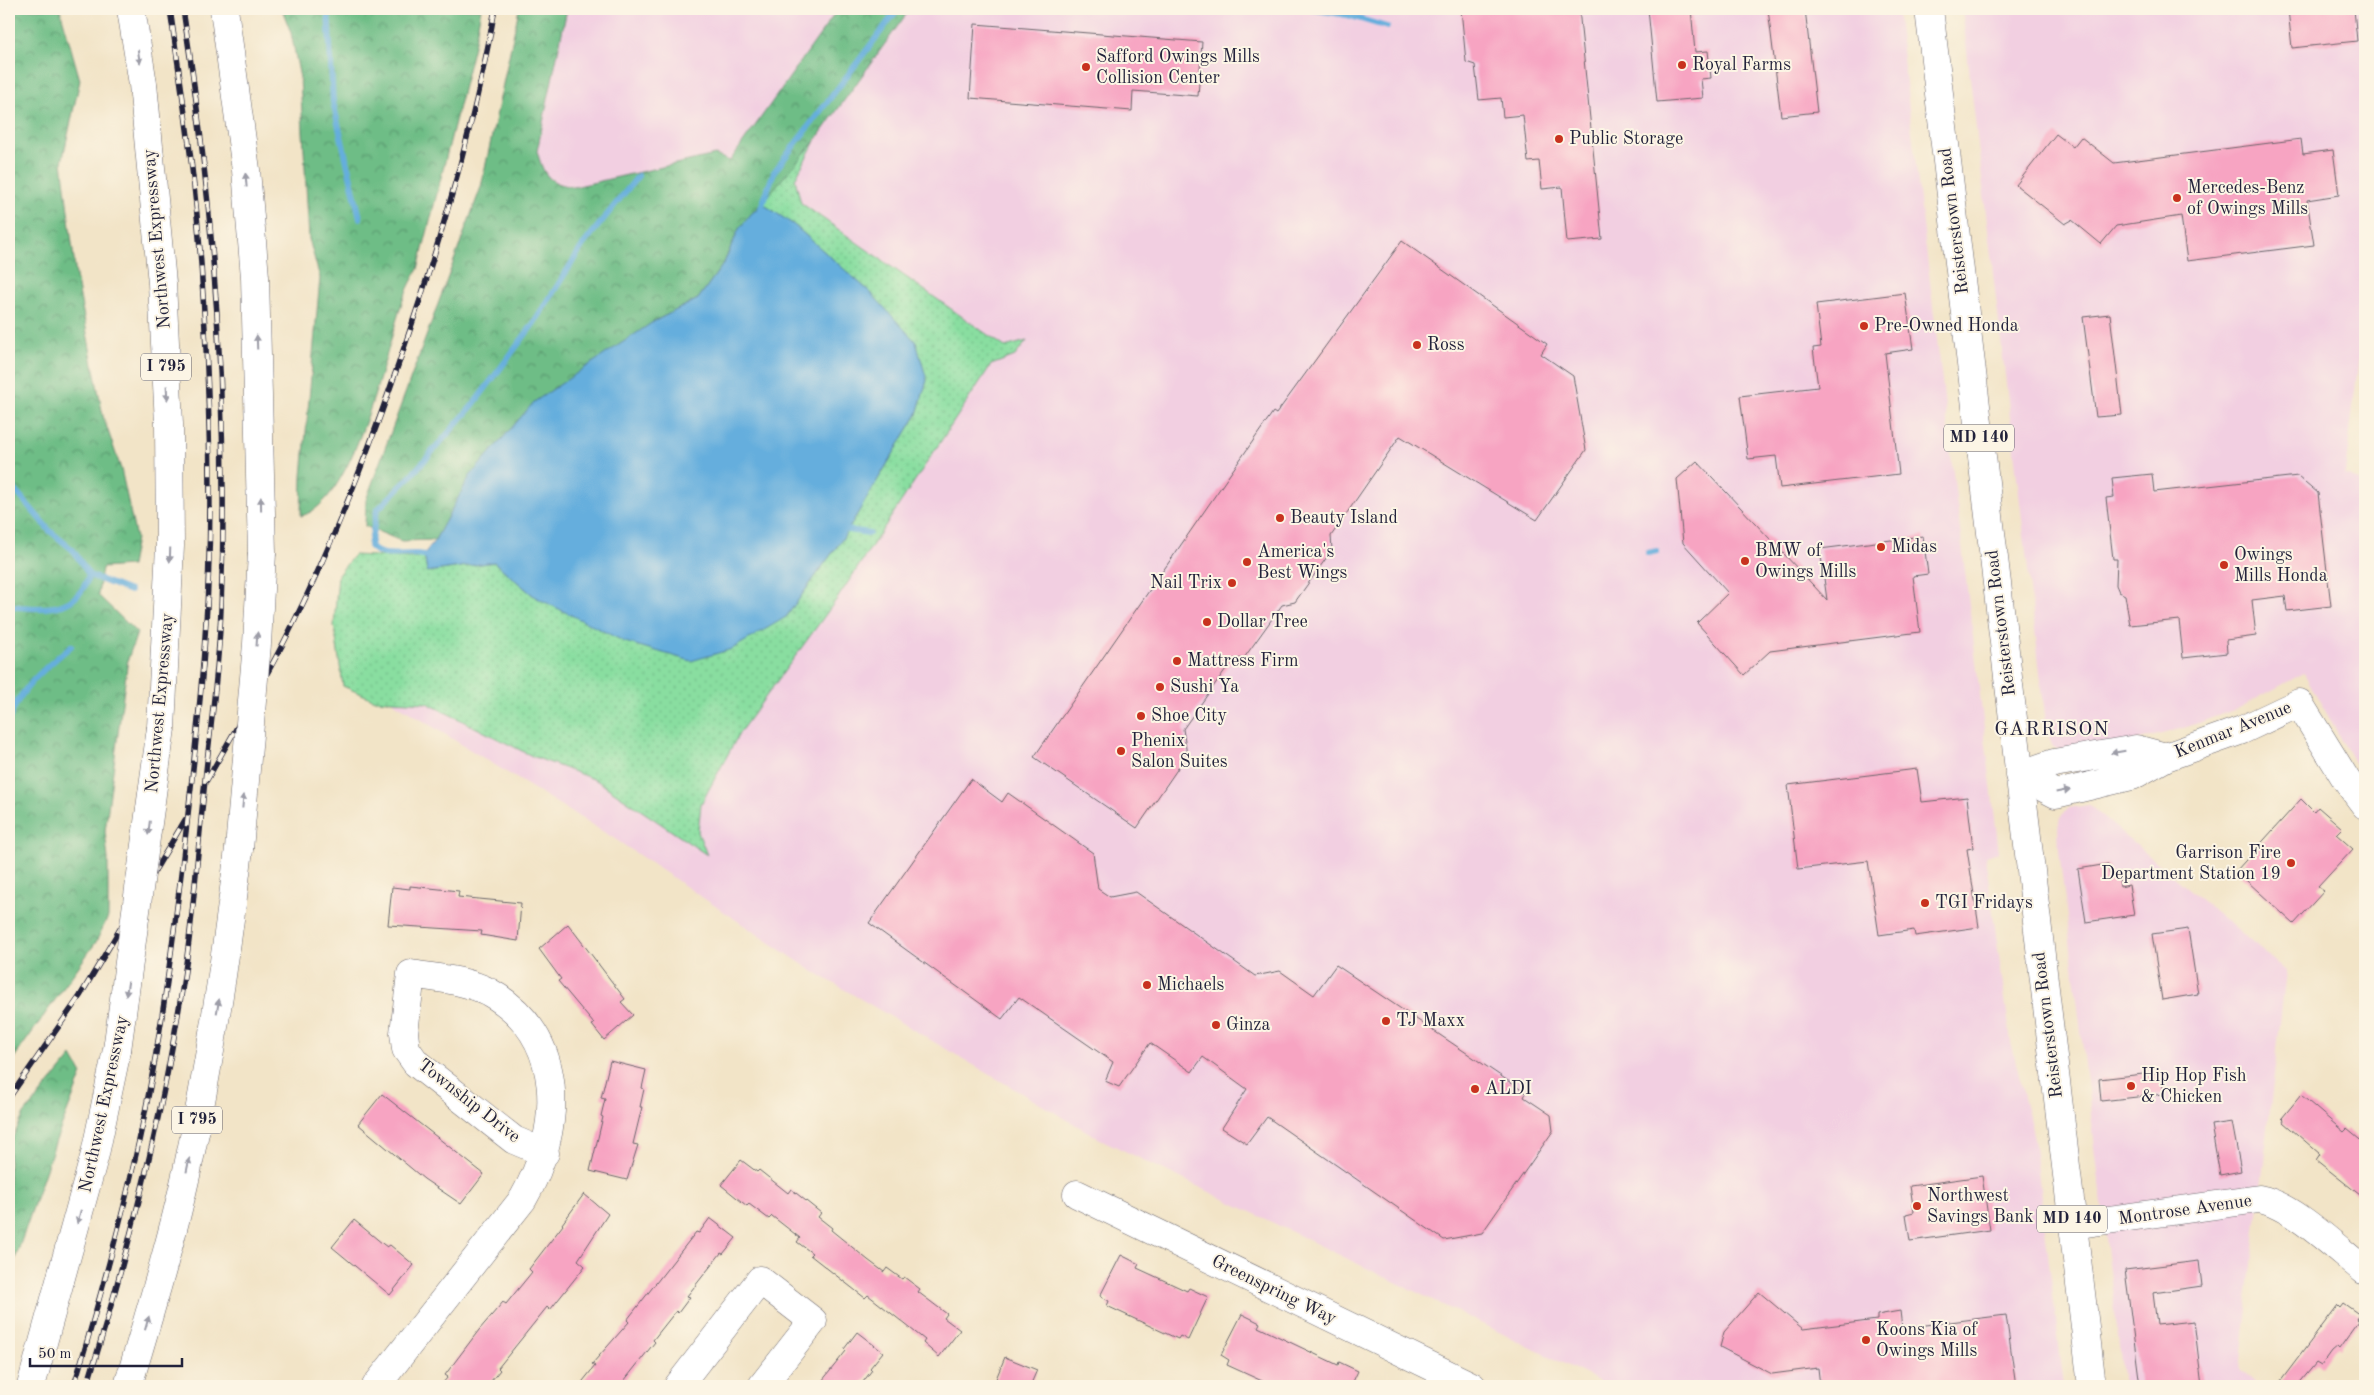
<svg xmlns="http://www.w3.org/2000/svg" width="2374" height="1395" viewBox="0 0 2374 1395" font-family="'Old Standard TT',serif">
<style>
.built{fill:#f2cfe1}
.grass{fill:url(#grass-dots);stroke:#56806e}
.forest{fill:url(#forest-crowns);stroke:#487060}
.water{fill:#65aedd;stroke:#44688c}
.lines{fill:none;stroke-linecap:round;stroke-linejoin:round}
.stream{stroke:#65aedd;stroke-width:6}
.building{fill:#f7a4c2}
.minor-casing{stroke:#6b666c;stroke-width:29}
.major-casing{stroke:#6b666c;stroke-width:29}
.highway-casing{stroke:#6b666c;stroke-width:29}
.minor{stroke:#fff;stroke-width:28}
.major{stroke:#fff;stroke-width:28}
.highway{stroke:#fff;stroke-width:28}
.rail-casing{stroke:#22223b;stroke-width:5.5}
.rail{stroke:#fcf5e5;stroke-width:4;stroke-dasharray:11;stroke-linecap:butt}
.highway-bridge-casing{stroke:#6b666c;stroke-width:29;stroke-linecap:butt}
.highway-bridge{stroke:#fff;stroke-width:28}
.oneway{fill:#9c9ca7}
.poi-dot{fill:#c8321e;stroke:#fcf5e5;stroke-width:2}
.labels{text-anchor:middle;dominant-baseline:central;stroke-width:4;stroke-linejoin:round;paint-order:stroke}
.shield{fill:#fcf5e5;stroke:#63616e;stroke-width:1}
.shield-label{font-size:16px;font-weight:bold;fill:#22223b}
.poi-label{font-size:18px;fill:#22223b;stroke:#fcf5e5;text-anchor:start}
.street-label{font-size:18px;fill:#22223b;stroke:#fcf5e5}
.quarter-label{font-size:20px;letter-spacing:1px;fill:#22223b;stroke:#fcf5e5}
</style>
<defs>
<pattern id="grass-dots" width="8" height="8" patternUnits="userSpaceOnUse" patternTransform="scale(1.25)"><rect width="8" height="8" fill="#89dea0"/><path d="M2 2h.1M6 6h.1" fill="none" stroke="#76be8b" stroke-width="1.8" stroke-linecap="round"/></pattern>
<pattern id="forest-crowns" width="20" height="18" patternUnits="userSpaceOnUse" patternTransform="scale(1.25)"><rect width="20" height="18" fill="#6ebd86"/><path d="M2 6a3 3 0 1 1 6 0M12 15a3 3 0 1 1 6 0" fill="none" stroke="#5a996f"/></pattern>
</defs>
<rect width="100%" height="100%" fill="#fcf5e5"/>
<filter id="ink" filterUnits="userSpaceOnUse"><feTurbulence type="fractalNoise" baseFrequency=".02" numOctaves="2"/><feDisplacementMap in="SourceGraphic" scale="10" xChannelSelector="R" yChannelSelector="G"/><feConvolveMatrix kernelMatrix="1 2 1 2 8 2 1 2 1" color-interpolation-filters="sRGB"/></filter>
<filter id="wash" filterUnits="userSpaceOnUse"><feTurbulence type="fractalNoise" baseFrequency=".0096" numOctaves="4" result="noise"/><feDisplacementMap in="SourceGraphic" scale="20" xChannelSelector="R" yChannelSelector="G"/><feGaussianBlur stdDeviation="1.12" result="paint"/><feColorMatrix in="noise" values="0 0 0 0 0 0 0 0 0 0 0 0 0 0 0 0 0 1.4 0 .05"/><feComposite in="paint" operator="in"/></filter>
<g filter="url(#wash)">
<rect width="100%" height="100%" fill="#f2e4c7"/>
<!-- built -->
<path class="built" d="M537,9H1897L1999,852L1985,856L2011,1042L2034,1138L2064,1386H1610L1100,1139L811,970L615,839L365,685L695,185L481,239Z
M1962,9H2365V305L2345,474L2365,485V782L2304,673L2239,708L2187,727L2125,744L2069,754L2053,747L2047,732Z
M2089,805L2286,971L2240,1369L2259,1386H2124L2059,851L2058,828L2060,817L2069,808Z"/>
<!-- grass -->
<path class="grass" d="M815,141L795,179L801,203L1005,347L1027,341L1015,356L991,365L837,599L740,732L701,804L698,832L707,855L596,780L532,756L427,703L375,700L343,686L334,625L338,575L354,555L413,558L424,554L427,572L494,562L535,597L786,617L843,538L917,414L927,380L870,292L794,225L763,204L751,214Z"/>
<!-- forest -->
<path class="forest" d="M9,9H60L80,80L62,162L76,276L103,416L121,469L136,538L131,566L102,568L98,595L137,633L128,659L105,831L108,859V917L96,942L9,1065Z
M282,9H481L474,46L418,269C413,278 408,288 404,297C386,346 356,502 301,516L302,476L320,278L309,239L300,78L291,33Z
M519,9H567L537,151C544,176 548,183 574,187L715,155L730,161L838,9H910L815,141L739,229L724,263L698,299L653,322L446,521L435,540L401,541L365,526L366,500L481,187Z
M72,1056L82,1074L55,1143L9,1277V1145L24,1114Z"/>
<!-- water -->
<path class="water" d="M763,204L794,225L870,292L916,342L927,380L917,414L843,538L786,617L732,649L691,661L625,642L535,597L494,562L427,572L424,554L435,540L470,476L534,402L653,322L698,299L724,263L739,229L751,214Z"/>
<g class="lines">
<!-- stream -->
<path class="stream" d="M328,9L333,102L360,218
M1310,9L1347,15L1387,27
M760,211L774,172L898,9
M9,483L50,531L73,550L89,575C77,614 43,609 9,606
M841,529L869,533
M1648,553L1657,551
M430,557C412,548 384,563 370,546L377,510L409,478L473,405L534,323L583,245L638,176
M89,575L130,591
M9,719C20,688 46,667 71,646"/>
</g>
<g id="blocks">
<!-- building -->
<path class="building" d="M1461,9H1579L1602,239L1567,242L1562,187L1542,189L1539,161L1528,162L1523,115L1503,117L1501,98L1479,100L1475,65L1466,62Z
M1648,9H1691L1695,52L1708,51L1711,78L1701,79L1703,98L1657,102Z
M1768,9H1805L1817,112L1781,116Z
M2288,9H2354L2357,41L2292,48Z
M975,24L1202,42L1198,96L1133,91L1132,111L970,98Z
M2056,134L2073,147L2081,137L2114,163L2301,139L2303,154L2333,150L2339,195L2307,200L2314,245L2187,261L2181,216L2116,226L2101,244L2072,220L2065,224L2016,185Z
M1402,241L1547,344L1541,354L1573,376L1586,450L1537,520L1400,436L1331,536L1332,550L1295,602L1282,605L1244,658L1233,659L1183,729L1187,755L1137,828L1034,757L1273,412L1276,414Z
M1905,293L1913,349L1885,353L1899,474L1780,488L1776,456L1748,459L1740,396L1818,387L1813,348L1821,347L1816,304Z
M2110,314L2122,415L2096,417L2083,317Z
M1697,461L1827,600L1820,549L1923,536L1928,574L1913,576L1920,632L1770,651L1744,675L1697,623L1728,593L1683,543L1677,479Z
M2152,474L2154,492L2298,476L2318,493L2331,606L2287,611L2285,596L2252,600L2256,636L2226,640L2227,653L2183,658L2179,620L2130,625L2125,595L2119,592L2116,585L2117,559H2113L2106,498L2114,497L2112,478Z
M1917,769L1922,802L1967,797L1973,848L1967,849L1979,927L1915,936L1914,930L1879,935L1868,861L1798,869L1788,785Z
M971,779L1002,802L1008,793L1093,853L1098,889L1110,897L1136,892L1255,976L1280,971L1314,995L1336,965L1526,1093L1524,1097L1551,1115L1553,1131L1482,1233L1444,1240L1267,1117L1247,1144L1222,1128L1247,1089L1203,1057L1192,1072L1150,1043L1119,1087L1105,1081L1113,1062L1019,997L1002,1019L869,923Z
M2301,799L2314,812L2318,807L2342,828L2336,834L2353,849L2318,887L2324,891L2294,924L2236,871Z
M2108,864L2110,874L2118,873L2120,887L2129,885L2134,915L2086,922L2078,869Z
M410,886L459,891L458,897L521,903L518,941L481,935L482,931L388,925L392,887L410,889Z
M568,924L625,999L621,1002L633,1015L604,1040L592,1025L594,1024L558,981L561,979L539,949Z
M2188,929L2198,994L2162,1000L2152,934Z
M610,1061L646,1070L642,1088L644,1089L640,1107H642L633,1144L638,1145L627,1180L590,1171L603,1117L601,1116L605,1099L601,1098Z
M2161,1072L2164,1094L2101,1101L2099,1079Z
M382,1094L484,1174L461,1204L424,1179L358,1124Z
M2301,1095L2344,1132L2347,1129L2365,1144V1199L2316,1160L2320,1154L2283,1122L2284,1120L2282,1118Z
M2232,1122L2241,1171L2220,1175L2211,1125Z
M741,1160L757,1172L759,1170L788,1193L791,1189L821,1213L818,1217L832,1228L831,1230L868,1260L884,1272L887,1268L902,1279L904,1277L920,1289L918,1292L947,1314L944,1318L960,1330L939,1357L923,1343L925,1340L896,1317L868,1295L865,1298L810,1255L812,1253L797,1242L800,1238L772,1216L769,1219L749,1204L747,1206L721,1185Z
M1982,1176L1990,1230L1910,1241L1906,1214L1914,1212L1910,1186Z
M584,1194L608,1214L578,1260L585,1266L550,1310L547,1307L498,1368L500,1370L487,1386H440L448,1377L445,1375L479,1330L503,1302L506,1304L532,1272L529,1269L563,1225L562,1224Z
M710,1218L736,1238L723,1254L721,1253L687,1296L690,1297L678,1313L676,1311L653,1340L655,1342L620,1386H579L595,1366L592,1364L629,1322L627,1320L696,1232L699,1233Z
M354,1220L383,1244L387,1247L390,1245L414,1265L390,1295L332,1247Z
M1121,1255L1139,1264L1137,1268L1187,1291L1189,1288L1208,1297L1188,1340L1180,1336L1178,1339L1107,1306L1109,1301L1100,1296Z
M2199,1261L2202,1286L2153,1293L2157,1325L2194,1321L2202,1386H2140L2125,1270Z
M1759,1292L1803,1329L1877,1320V1315L1900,1311L1902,1328L2006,1315L2016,1386H1820L1818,1368L1772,1374L1720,1347L1724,1332Z
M2343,1303L2360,1315L2357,1319L2359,1321L2339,1349L2337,1347L2331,1352L2321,1366L2316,1363L2297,1386H2277L2338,1305L2340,1307Z
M1242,1314L1260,1323L1258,1327L1338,1365L1339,1362L1358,1371L1351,1386H1273L1227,1365L1229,1360L1221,1355Z
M857,1332L883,1352L870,1368L872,1370L860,1386H818L846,1351L844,1349Z
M1005,1357L1037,1370L1030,1386H993Z"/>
</g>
</g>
<g filter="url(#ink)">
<use href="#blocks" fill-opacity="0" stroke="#6b666c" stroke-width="1"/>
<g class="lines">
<!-- minor casing -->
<g class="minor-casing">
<path id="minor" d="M2019,775L2056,794L2132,776L2166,757L2242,730L2299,703L2347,781L2365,805
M2019,775L2054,763L2136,749L2166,757
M1077,1194L1472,1386
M2072,1225L2259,1199C2293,1205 2337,1249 2365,1271
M376,1386L523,1199C563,1130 568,1036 489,992C466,980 437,978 411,974L404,1033L406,1049L416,1063L514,1140L545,1153
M678,1386L760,1280L813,1321L762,1386"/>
</g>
<!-- major casing -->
<g class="major-casing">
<path id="major" d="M1929,9L2092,1386"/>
</g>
<!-- highway casing -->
<g class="highway-casing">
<path id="highway" d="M131,9L143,84L162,283L169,424L170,546L161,728
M224,9L246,170L255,277L262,553
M31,1386L95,1154L117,1050
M128,1386C149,1315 171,1243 187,1171C210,1064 226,957 239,849"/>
</g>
<!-- minor -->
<use href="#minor" class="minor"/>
<!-- major -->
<use href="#major" class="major"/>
<!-- highway -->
<use href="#highway" class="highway"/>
<!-- rail casing -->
<g class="rail-casing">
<path id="rail" d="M207,780C236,728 267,677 293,624C338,533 374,437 406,342C443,233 475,122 495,9
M9,1098L80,996L185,820
M74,1386C96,1312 117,1238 134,1163C157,1065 170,966 182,866C191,790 200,713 205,637C214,518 210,398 202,280C197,189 183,99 170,9
M87,1386C130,1248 165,1107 186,964C194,906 198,848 204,790C210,730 219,669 221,609C229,408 214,207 183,9"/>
</g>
<!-- rail -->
<use href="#rail" class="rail"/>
<!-- highway-bridge casing -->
<g class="highway-bridge-casing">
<path id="highway-bridge" d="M239,849L257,644L262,553
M117,1050L161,728"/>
</g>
<!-- highway-bridge -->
<use href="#highway-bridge" class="highway-bridge"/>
</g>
<!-- one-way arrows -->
<defs><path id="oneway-solid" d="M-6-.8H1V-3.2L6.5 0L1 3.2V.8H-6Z" transform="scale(1.25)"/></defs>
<g class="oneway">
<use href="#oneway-solid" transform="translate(139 57) rotate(81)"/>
<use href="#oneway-solid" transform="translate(246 180) rotate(-95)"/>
<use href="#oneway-solid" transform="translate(257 342) rotate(-92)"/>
<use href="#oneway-solid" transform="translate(167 393) rotate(87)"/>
<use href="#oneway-solid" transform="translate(261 504) rotate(-91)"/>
<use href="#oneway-solid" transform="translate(170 555) rotate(92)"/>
<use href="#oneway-solid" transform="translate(257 639) rotate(-86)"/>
<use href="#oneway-solid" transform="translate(2118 752) rotate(170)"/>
<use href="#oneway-solid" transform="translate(2063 791) rotate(-11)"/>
<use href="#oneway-solid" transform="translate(243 801) rotate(-85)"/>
<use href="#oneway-solid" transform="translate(149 828) rotate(97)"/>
<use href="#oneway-solid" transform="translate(127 989) rotate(99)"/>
<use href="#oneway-solid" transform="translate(218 1006) rotate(-80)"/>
<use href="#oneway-solid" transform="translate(188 1165) rotate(-78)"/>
<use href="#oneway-solid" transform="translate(79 1217) rotate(105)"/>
<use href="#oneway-solid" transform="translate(147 1323) rotate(-74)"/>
</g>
</g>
<!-- markers -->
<g class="poi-dot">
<circle cx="1682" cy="65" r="5"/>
<circle cx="1086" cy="67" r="5"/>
<circle cx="1559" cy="139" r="5"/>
<circle cx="2177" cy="198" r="5"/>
<circle cx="1864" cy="326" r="5"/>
<circle cx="1417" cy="345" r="5"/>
<circle cx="1280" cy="518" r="5"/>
<circle cx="1881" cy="547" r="5"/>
<circle cx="1745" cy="561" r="5"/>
<circle cx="1247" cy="562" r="5"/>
<circle cx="2224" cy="565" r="5"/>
<circle cx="1232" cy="583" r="5"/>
<circle cx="1207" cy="622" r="5"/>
<circle cx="1177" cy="661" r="5"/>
<circle cx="1160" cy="687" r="5"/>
<circle cx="1141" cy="716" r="5"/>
<circle cx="1121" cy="751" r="5"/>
<circle cx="2291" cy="863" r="5"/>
<circle cx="1925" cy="903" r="5"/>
<circle cx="1147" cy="985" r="5"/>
<circle cx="1386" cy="1021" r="5"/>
<circle cx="1216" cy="1025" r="5"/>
<circle cx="2131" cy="1086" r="5"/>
<circle cx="1475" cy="1089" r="5"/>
<circle cx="1917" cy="1206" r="5"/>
<circle cx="1866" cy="1340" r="5"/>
</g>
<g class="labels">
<!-- shield labels -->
<g class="shield">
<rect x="141" y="353.5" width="50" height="27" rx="4"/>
<rect x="1944" y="424.5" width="70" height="27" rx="4"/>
<rect x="172" y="1106.5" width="50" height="27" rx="4"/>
<rect x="2037" y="1205.5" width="70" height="27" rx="4"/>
</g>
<g class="shield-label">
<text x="166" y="367">I 795</text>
<text x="1979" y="438">MD 140</text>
<text x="197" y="1120">I 795</text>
<text x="2072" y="1219">MD 140</text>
</g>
<!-- poi labels -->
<g class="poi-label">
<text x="1096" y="57">Safford Owings Mills<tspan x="1096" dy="21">Collision Center</tspan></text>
<text x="1692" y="65">Royal Farms</text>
<text x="1569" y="139">Public Storage</text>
<text x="2187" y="188">Mercedes-Benz<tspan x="2187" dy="21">of Owings Mills</tspan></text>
<text x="1874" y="326">Pre-Owned Honda</text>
<text x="1427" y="345">Ross</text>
<text x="1290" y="518">Beauty Island</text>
<text x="1891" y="547">Midas</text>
<text x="1755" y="551">BMW of<tspan x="1755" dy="21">Owings Mills</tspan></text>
<text x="1257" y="552">America's<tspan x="1257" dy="21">Best Wings</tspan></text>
<text x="2234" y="555">Owings<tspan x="2234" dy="21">Mills Honda</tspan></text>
<text x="1222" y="583" text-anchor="end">Nail Trix</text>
<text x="1217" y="622">Dollar Tree</text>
<text x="1187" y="661">Mattress Firm</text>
<text x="1170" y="687">Sushi Ya</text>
<text x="1151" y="716">Shoe City</text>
<text x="1131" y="741">Phenix<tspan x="1131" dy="21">Salon Suites</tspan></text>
<text x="2281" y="853" text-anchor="end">Garrison Fire<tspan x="2281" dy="21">Department Station 19</tspan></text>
<text x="1935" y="903">TGI Fridays</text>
<text x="1157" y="985">Michaels</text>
<text x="1396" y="1021">TJ Maxx</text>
<text x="1226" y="1025">Ginza</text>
<text x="2141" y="1076">Hip Hop Fish<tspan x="2141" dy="21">&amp; Chicken</tspan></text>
<text x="1485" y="1089">ALDI</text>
<text x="1927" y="1196">Northwest<tspan x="1927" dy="21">Savings Bank</tspan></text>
<text x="1876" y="1330">Koons Kia of<tspan x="1876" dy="21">Owings Mills</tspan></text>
</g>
<!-- street labels -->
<g class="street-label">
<text transform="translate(1954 221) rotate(-97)">Reisterstown Road</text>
<text transform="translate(157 239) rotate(-95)">Northwest Expressway</text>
<text transform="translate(2001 623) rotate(-97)">Reisterstown Road</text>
<text transform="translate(160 703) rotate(-85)">Northwest Expressway</text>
<text transform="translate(2233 730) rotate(-22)">Kenmar Avenue</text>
<text transform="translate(2048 1025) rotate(-97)">Reisterstown Road</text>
<text transform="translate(469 1101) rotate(38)">Township Drive</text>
<text transform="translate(104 1104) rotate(-78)">Northwest Expressway</text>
<text transform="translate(2185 1210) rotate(-8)">Montrose Avenue</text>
<text transform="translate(1274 1290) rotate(26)">Greenspring Way</text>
</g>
<!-- quarter labels -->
<g class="quarter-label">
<text x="2052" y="730">GARRISON</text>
</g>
</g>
<!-- margin -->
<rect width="2374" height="1395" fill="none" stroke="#fcf5e5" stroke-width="30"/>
<!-- scale -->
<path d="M30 1358v8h152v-8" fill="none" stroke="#22223b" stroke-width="2.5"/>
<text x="38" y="1358" font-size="15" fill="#22223b" stroke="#fcf5e5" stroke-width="4" paint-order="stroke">50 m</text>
</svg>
